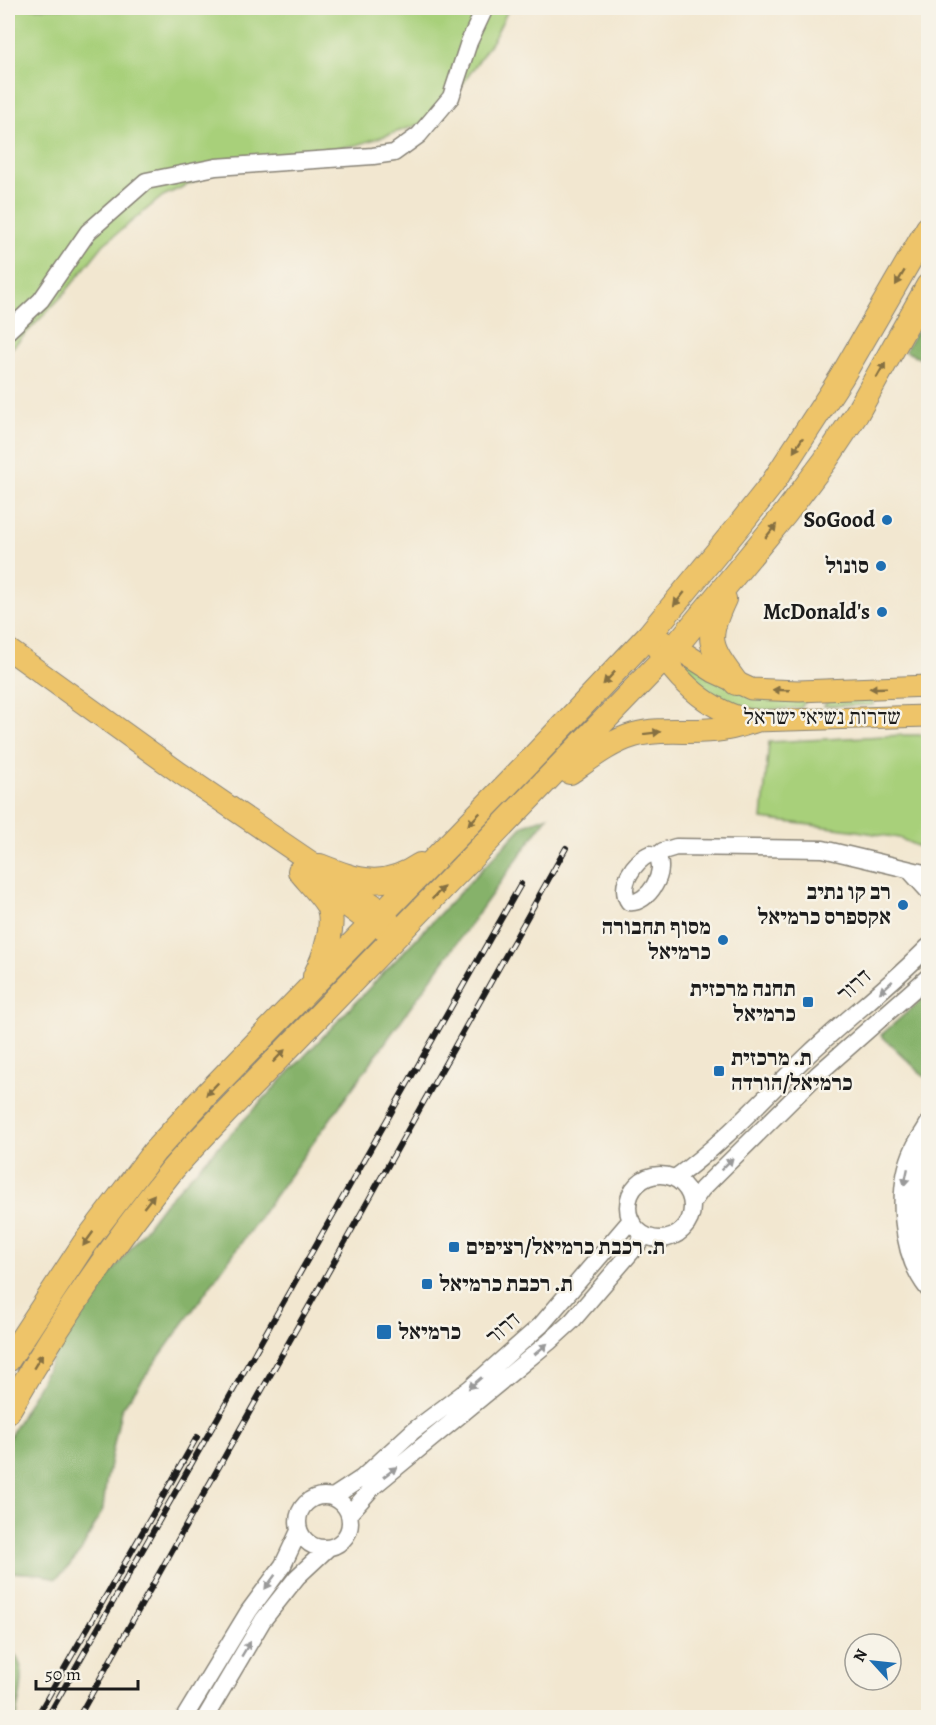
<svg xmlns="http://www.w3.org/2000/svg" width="936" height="1725" viewBox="0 0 936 1725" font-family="Alegreya,'Frank Ruhl Libre',serif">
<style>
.green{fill:#a8d07a;stroke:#62764b;stroke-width:1.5}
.forest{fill:#86b26a;stroke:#516743;stroke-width:1.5}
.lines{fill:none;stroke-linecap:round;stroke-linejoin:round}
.minor-casing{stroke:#878276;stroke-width:19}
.major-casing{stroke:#878276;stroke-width:23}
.highway-casing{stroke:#878276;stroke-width:26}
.minor{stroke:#fff;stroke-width:16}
.major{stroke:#eec469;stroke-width:21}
.highway{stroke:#eec469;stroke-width:24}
.rail-casing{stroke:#1c1c1c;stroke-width:6}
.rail{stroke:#f7f3e8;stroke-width:4;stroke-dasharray:11;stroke-linecap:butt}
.oneway{fill:#857042}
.oneway2{fill:#999}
.poi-dot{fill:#1f6fb2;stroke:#f7f3e8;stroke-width:2}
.labels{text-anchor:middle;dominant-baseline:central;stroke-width:5;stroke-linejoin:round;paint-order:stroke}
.poi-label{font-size:22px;font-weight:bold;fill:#1c1c1c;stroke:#f7f3e8;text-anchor:end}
.street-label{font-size:22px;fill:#1c1c1c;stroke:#f7f3e8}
</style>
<rect width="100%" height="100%" fill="#f7f3e8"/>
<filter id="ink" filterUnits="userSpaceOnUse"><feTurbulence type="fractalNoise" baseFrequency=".0167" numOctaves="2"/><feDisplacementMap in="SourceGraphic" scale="12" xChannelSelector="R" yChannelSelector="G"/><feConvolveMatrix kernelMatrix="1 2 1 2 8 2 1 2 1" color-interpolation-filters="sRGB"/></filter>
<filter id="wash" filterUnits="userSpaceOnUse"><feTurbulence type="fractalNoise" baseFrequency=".008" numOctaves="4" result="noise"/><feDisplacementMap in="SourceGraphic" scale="24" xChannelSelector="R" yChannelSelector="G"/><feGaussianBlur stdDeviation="1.35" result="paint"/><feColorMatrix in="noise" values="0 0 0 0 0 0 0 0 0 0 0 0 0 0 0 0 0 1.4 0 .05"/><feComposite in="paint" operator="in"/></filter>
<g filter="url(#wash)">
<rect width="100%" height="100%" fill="#f2e7d0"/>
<!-- green -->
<path class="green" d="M8,8H509L494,38L458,91L421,124L357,145L235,163L163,196L104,244L64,294L8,352Z
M689,660L804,699L805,702L801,708C773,709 742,714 718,698C705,690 693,678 681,669Z
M873,696V705L824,706L829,698Z
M904,735H928V851L899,838L851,830L762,819L769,742Z"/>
<!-- forest -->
<path class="forest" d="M928,311V360L927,362L905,351Z
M548,816L121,1410L106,1483L103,1509L81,1551L65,1571L55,1579L42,1574L8,1572V1440L70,1328L164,1204L524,825Z
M928,994V1080L881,1035Z
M8,1647C31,1668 20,1690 16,1717H8Z"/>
</g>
<g filter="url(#ink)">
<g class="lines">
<!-- minor casing -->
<g class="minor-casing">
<path id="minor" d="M8,331L41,300L88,232L146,181L216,167L373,156L394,153L419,135L451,97L469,42L485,8
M650,854L656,855C669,870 648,905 629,902C617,886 635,860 650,854Z
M657,857L663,851L676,847L823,849L928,874
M909,870L928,891
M928,1124C924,1132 918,1139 914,1148C895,1188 900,1254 928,1289
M928,1151C911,1185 913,1228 928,1262
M628 1207a32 32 0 1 1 64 0a32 32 0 1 1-64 0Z
M675,1178C725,1142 765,1096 809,1054C848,1017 891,985 928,947
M692,1203L702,1189L818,1074L928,977
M298 1522a26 26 0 1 1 52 0a26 26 0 1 1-52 0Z
M333,1497L362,1478L413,1431L470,1388L541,1325L631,1220
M349,1514L374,1486L549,1342L572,1321L645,1236
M184,1718L249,1611L283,1565L299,1531
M205,1718L263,1620L297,1577L327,1549"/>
</g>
<!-- major casing -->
<g class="major-casing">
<path id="major" d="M649,635C672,676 706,711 753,721L928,716
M660,640L675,647L714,672L751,689L799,691L928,686
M8,649L180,773L383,911L392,926
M316,883L371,924L387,930"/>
</g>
<!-- highway casing -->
<g class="highway-casing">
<path id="highway" d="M724,599C704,641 710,647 736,683
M570,772C590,758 610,742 634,735C662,727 693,734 722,729C732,728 743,724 753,721
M320,866C358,881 383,890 420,865
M300,871C309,882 320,893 327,904C337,922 324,959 315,976
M8,1360L84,1244L154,1152L206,1095L524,767L649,635L742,522L772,484L841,378L928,228
M8,1411C56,1327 111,1246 172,1170C189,1150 207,1132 225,1113L675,647L785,514L825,461L857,413L928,286"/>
</g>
<!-- minor -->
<use href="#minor" class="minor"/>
<!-- major -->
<use href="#major" class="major"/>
<!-- highway -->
<use href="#highway" class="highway"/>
<!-- rail casing -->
<g class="rail-casing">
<path id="rail" d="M36,1718L197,1437
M47,1718L521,884
M78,1718L566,848"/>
</g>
<!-- rail -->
<use href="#rail" class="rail"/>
</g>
<!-- one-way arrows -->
<defs><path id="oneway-solid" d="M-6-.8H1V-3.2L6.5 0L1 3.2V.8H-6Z" transform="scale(1.5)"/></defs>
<g class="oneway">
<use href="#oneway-solid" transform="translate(900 278) rotate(121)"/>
<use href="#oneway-solid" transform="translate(881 370) rotate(-60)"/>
<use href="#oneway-solid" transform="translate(798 445) rotate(123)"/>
<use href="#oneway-solid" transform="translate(771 531) rotate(-51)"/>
<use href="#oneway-solid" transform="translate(679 599) rotate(129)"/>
<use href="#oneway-solid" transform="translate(609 678) rotate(133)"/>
<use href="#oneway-solid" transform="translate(878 688) rotate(178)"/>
<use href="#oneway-solid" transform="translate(781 690) rotate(-178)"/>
<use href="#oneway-solid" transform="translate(652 733) rotate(-7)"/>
<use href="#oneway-solid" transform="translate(474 819) rotate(134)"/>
<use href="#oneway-solid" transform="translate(438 893) rotate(-46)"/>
<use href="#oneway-solid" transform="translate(279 1056) rotate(-46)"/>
<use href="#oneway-solid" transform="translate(212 1089) rotate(134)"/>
<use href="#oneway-solid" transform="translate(149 1201) rotate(-52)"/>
<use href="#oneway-solid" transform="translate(88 1239) rotate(126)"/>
<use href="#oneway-solid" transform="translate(38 1361) rotate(-59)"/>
</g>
<g class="oneway2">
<use href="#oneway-solid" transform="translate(886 987) rotate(138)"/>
<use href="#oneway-solid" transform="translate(727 1164) rotate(-45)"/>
<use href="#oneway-solid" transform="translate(906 1177) rotate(102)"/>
<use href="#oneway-solid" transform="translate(541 1349) rotate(-40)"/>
<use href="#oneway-solid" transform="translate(475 1383) rotate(139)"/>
<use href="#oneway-solid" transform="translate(390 1472) rotate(-38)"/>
<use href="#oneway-solid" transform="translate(270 1582) rotate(126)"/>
<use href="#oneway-solid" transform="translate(246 1649) rotate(-59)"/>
</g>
</g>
<!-- markers -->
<g class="poi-dot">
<circle cx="887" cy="520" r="6"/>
<circle cx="881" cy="566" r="6"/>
<circle cx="882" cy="612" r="6"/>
<circle cx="903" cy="905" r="6"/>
<circle cx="723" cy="940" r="6"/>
<rect x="802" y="996" width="12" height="12" rx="3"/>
<rect x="713" y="1065" width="12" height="12" rx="3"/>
<rect x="448" y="1241" width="12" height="12" rx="3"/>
<rect x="421" y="1278" width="12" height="12" rx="3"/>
<rect x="376" y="1324" width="16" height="16" rx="3"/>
</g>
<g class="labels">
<!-- poi labels -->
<g class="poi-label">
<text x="875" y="520">SoGood</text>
<text x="869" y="566">סונול</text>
<text x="870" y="612">McDonald's</text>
<text x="891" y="892">רב קו נתיב<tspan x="891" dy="25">אקספרס כרמיאל</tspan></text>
<text x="711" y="927">מסוף תחבורה<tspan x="711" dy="25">כרמיאל</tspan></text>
<text x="796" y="989">תחנה מרכזית<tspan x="796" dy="25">כרמיאל</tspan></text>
<text x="731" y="1058" text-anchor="start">ת. מרכזית<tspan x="731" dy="25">כרמיאל/הורדה</tspan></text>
<text x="466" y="1247" text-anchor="start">ת. רכבת כרמיאל/רציפים</text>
<text x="439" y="1284" text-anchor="start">ת. רכבת כרמיאל</text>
<text x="398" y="1332" text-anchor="start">כרמיאל</text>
</g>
<!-- street labels -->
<g class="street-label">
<text x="822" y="717">שדרות נשיאי ישראל</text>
<text transform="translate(854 985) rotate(-42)">דרור</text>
<text transform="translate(503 1328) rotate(-41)">דרור</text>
</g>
</g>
<!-- margin -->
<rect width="936" height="1725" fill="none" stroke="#f7f3e8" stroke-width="30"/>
<!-- north arrow -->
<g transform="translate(873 1662) rotate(297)"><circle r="28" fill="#f7f3e8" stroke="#9f9d96" stroke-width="1.5"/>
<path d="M0-4.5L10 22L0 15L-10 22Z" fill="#1f6fb2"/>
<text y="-9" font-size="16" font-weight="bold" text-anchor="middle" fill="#1c1c1c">N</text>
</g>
<!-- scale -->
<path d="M36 1680v9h102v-9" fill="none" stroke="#1c1c1c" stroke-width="3"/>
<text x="45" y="1680" font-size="18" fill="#1c1c1c" stroke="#f7f3e8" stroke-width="4.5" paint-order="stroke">50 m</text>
</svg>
